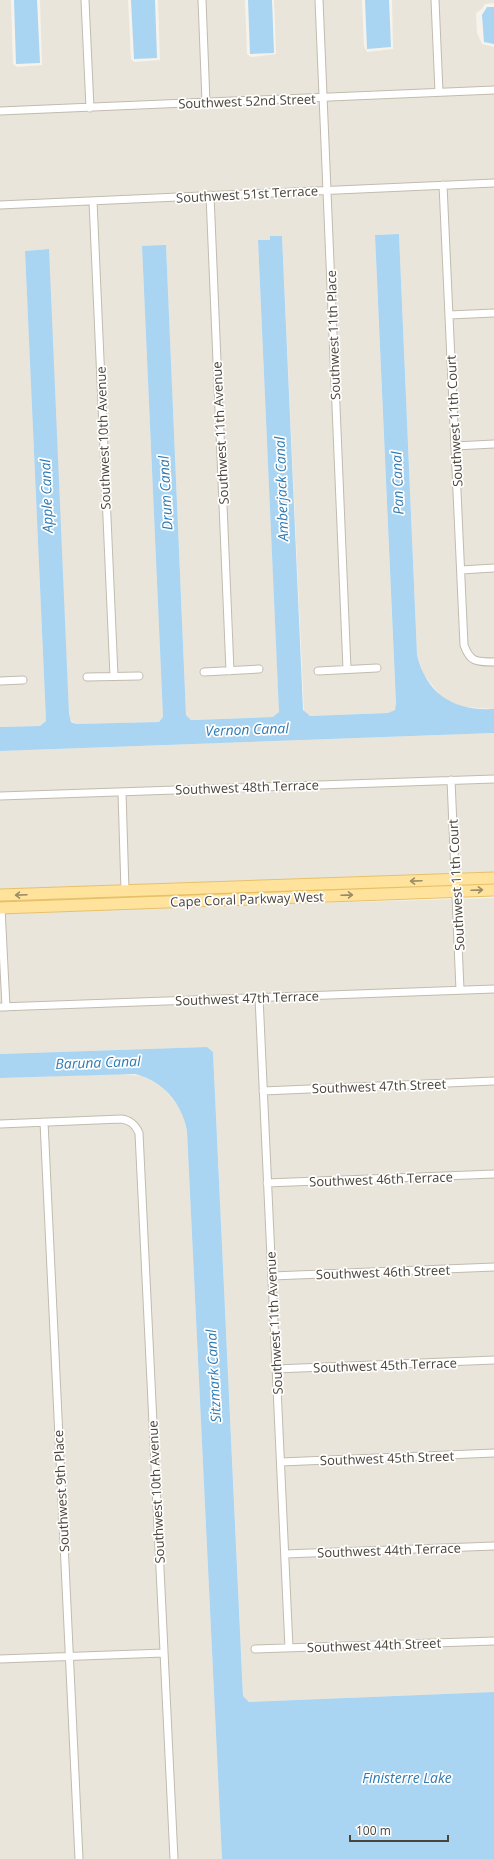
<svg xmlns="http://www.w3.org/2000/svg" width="494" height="1859" viewBox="0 0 494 1859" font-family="'Open Sans',sans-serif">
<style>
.residential{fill:#eae5da}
.water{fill:#a9d4f2}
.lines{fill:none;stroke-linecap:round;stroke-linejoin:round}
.street-casing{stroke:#c2bbae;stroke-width:9}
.primary-casing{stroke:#e6c16a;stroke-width:13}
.street{stroke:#fff;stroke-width:7}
.primary{stroke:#ffe39c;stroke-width:11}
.oneway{stroke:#9c8c66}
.labels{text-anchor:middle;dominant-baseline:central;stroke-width:3.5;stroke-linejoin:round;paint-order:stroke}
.street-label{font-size:13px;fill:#4b4439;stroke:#fff}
.water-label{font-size:14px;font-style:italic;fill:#2e7ab2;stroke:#fff}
</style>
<rect width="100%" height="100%" fill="#f6f3ec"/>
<!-- residential -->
<path class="residential" d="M0,0H11L13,64L17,67L42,65L40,0H128L131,59L134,62L160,60L158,0H245L247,54L251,57L276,54L274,0H362L364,46L367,52L393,49L392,0H494V3L485,4L482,9L476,13L477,33L482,44L494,47V709L464,707L449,702L440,695L424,675L417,655L399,234L375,235L396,708L392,712L388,713L310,716L304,713L282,236H271L270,240L258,241L279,709L278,714L273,717L195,720H191L186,715L166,246H142L163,717L159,722L76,724L69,719L48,249L25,251L46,721L40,726L0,727Z
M494,733V874L0,892V751Z
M494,898V1692L248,1702L243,1696V1693L213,1052L207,1047L0,1054V912Z
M118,1074L143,1076L162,1087L181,1109L187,1131L222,1859H0V1078Z"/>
<!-- water -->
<path class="water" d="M14,0H37L40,63L16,64Z
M131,0H155L157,58L134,59Z
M248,0H272L274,53L250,54Z
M365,0H389L391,47L367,49Z
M487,7H494V44L484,42L482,15Z
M399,234L417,655C427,695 454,711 494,709V733L0,751V727L40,726L46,721L25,251L49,249L69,714L71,722L76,724L159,722L163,717L142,246L166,245L186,715L191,720H195L273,717L279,712L258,240H270V236H282L303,710L310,716L388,713L395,710L396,704L375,235Z
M207,1047L213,1052L243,1696L249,1702L494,1692V1859H222L187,1131C182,1103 163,1081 135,1074L0,1078V1054Z"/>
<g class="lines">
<!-- street casing -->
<g class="street-casing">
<path id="street" d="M85,0L90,108
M202,0L206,102
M319,0L347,669
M435,0L439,92
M0,111L494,90
M443,185L464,645C470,662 476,662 494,662
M210,195L230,671
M93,201L114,676
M0,205L494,183
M449,315L494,313
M455,446L494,444
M461,570L494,568
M318,671L377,668
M204,672L259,669
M87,677L139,676
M0,681L23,680
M451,780L460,990
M122,792L125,891
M0,796L494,779
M1,908L6,1007
M259,997L289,1648
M0,1007L494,989
M263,1091L494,1081
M44,1122L79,1859
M0,1124L121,1119C130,1120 135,1124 139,1133L174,1859
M267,1183L494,1174
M272,1276L494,1267
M276,1369L494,1360
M281,1462L494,1453
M285,1554L494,1546
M255,1649L494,1641
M0,1659L164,1653"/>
</g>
<!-- primary casing -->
<g class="primary-casing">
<path id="primary" d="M0,895L494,878
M0,908L494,890"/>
</g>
<!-- street -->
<use href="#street" class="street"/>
<!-- primary -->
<use href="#primary" class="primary"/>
</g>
<!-- one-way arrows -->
<defs><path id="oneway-shaft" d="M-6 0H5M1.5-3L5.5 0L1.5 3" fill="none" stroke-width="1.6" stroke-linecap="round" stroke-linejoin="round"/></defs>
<g class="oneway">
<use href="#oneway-shaft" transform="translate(416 881) rotate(178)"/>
<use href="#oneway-shaft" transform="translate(477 890) rotate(-2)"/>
<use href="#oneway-shaft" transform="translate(21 895) rotate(178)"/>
<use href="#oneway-shaft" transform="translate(347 895) rotate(-2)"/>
</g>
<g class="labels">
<!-- street labels -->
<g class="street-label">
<text transform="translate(247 101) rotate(-2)">Southwest 52nd Street</text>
<text transform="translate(247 194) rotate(-3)">Southwest 51st Terrace</text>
<text transform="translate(333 335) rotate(-92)">Southwest 11th Place</text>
<text transform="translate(454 421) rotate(-93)">Southwest 11th Court</text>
<text transform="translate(220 433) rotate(-93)">Southwest 11th Avenue</text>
<text transform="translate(103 438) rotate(-92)">Southwest 10th Avenue</text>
<text transform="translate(247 787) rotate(-2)">Southwest 48th Terrace</text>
<text transform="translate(456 885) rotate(-93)">Southwest 11th Court</text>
<text transform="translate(247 899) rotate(-2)">Cape Coral Parkway West</text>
<text transform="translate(247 998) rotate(-2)">Southwest 47th Terrace</text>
<text transform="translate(379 1086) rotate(-2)">Southwest 47th Street</text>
<text transform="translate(381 1179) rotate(-2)">Southwest 46th Terrace</text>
<text transform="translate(383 1272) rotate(-2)">Southwest 46th Street</text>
<text transform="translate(274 1323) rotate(-93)">Southwest 11th Avenue</text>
<text transform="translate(385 1365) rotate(-2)">Southwest 45th Terrace</text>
<text transform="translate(387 1458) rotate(-2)">Southwest 45th Street</text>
<text transform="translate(61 1491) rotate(-93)">Southwest 9th Place</text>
<text transform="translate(156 1492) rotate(-93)">Southwest 10th Avenue</text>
<text transform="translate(389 1550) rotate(-2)">Southwest 44th Terrace</text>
<text transform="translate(374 1645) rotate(-2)">Southwest 44th Street</text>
</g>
<!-- water labels -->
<g class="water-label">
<text transform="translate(397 483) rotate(-92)">Pan Canal</text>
<text transform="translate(281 489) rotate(-92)">Amberjack Canal</text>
<text transform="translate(165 493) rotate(-93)">Drum Canal</text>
<text transform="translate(46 496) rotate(-92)">Apple Canal</text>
<text transform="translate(247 729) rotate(-2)">Vernon Canal</text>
<text transform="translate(98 1062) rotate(-2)">Baruna Canal</text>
<text transform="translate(213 1376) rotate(-93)">Sitzmark Canal</text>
<text x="407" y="1777">Finisterre Lake</text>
</g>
</g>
<!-- scale -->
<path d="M350 1835v6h98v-6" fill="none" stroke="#4b4439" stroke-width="2"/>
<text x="356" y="1835" font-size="12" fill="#4b4439" stroke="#ffffff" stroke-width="3" paint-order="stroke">100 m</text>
</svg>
